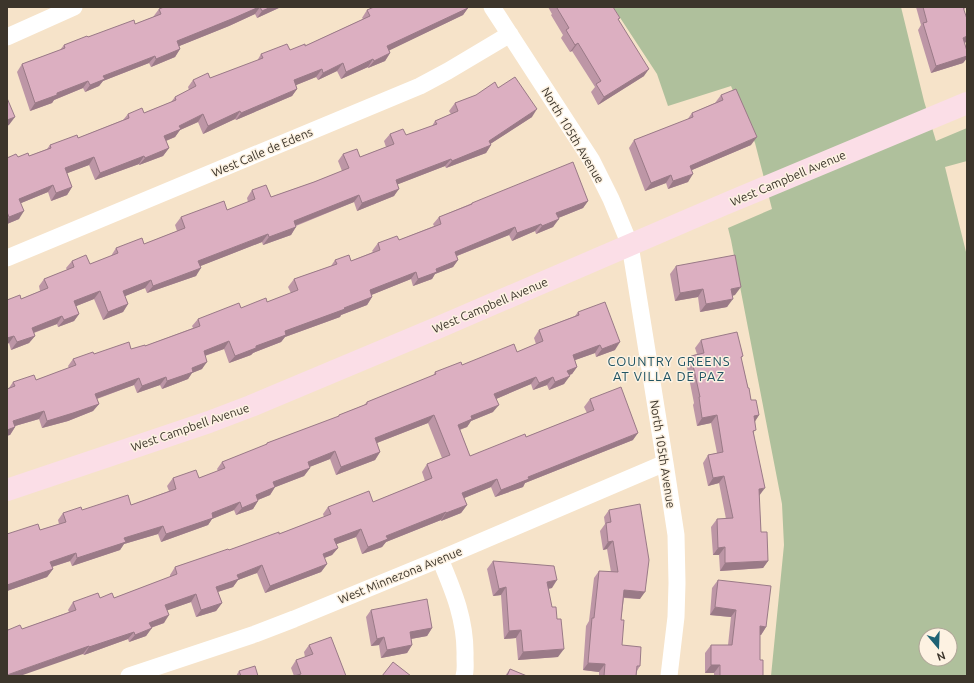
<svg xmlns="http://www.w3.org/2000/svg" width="974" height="683" viewBox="0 0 974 683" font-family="Ubuntu,sans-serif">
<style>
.green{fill:#afc09c;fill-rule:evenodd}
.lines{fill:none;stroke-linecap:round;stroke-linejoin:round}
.street{stroke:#fff;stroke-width:17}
.secondary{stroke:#fbdee7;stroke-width:22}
.wall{fill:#bd96a6}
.shaded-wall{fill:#9a7a87}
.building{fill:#dcafc1;stroke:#9a7a87}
.labels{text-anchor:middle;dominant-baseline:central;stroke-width:3;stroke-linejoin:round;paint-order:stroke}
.street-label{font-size:12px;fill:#3c352b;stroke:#fdf2e2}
.neighbourhood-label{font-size:13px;letter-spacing:1px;fill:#215564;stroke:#fdf2e2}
</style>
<rect width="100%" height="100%" fill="#f6e3c9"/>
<!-- green -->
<path class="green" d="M613,7H901L924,101L936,141L967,128V161L945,167L967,256V676H771L784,545L782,504L731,240L728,228L772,209L755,143L731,86L668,106L657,74ZM926,635H950V659H926Z"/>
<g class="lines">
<!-- street -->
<path class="street" d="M492,7L592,161L611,199L630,245L665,463L676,535L677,583L676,617L669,676
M7,37L74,7
M7,258L420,86L448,71L510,34
M440,559C454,592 466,621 465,657C465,664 466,670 464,676
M129,676L255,634L294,619L440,559L665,463"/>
<!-- secondary -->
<path class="secondary" d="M7,490L209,422L251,406L437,328L725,204L967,103"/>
</g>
<!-- wall -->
<path class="wall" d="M164,7H281L257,18L255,14L229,26L179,46L180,49L175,57L151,67L149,63L103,81L99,86L85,92L83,88L54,100L52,103L30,111L17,72L22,64L60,50L64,45L88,37L135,24L153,17L159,9Z
M548,7H613L644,76L598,105L591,92L595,87L572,51L570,52L561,38L563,35L551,15L552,14Z
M916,7H966L964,10V43L967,51V58L963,63L931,73L918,30L921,25Z
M468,8L463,15L389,50L390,53L385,61L368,68V67L341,79L337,71L318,80L316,77L296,85L297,89L292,96L236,120L235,119L203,134L198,122L180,130L175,137L166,141L169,148L163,156L139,165V164L95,180L89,165L67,173L72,187L67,195L51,201L48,192L21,203L19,219L7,224V158L29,156L47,149L50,145L78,138L123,120L128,114L144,113L171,102L175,97L189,90L188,87L193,80L210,78L257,61L261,54L290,50L305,46L363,19L362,18L367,10Z
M498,88L532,117L490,144L491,145L486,153L446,168L445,166L398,184L394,196L357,211L354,202L296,226L291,235L263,245L262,242L200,266L196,276L147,293L145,288L125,296L128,304L123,312L103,320L94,299L76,306L79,314L74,321L58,327L57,324L34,333L35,336L29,343L11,350L9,343L7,344V300L21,299L40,291L39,286L44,279L67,270L66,268L72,261L90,264L111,256L116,248L144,244L177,231L175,225L181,217L227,210L248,202L247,198L252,190L271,197L314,182L342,171L338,161L343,154L360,157L386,147L384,141L390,134L406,135L432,126L435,121L451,114L449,111L455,103Z
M721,95L751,145L692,170L688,182L668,189L666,183L645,191L629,148L634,140L687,120L692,113L715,103Z
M588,201L583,208L558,218L553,227L536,234L535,231L512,241L509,235L457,256L458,260L453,267L435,274L432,279L413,286L411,279L371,295L372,297L367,305L341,315L340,317L285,337L281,342L253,353L251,355L229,363L224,349L205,356L202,369L192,373L188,379L162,389L160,385L137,393L134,385L97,399L99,404L93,411L68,421L42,428L39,419L15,426V427L10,435L9,388L13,382L36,380L69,368L68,366L73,359L94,354L131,349L145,346L193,328L192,326L198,319L241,308L267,302L291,293L288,287L294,279L331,266L335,260L351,261L373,252L372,251L378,243L399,240L434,226L433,224L439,217L470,204L472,203Z
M676,266L735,295L732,296L727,307L700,312L698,297L675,301L670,274Z
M578,312L615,350L596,357L595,353L575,360L577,367L572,374L569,375L564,384L549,390L547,385L533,390L531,384L496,399L493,412L471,421L467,427L460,430L470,456L526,437L587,413L584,407L590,399L633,440L525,483L523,487L495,497L491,487L464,498L467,505L461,513L441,521V520L386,542L382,547L362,554L356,537L336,544L338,548L332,555L324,558L327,564L321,572L265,593L257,573L238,580L233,587L218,592L222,603L216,611L196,617L191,602L167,610L164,623L151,628L146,636L129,642L128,639L84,655L83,654L8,630L22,629L69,612L68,610L73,602L100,598H114L170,577V575L175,567L279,534L324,517L323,514L328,507L373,502L425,481L422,472L427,464L442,458L428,423L377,443L380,452L375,460L336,475L330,459L309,467L310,468L304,476L275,487L270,495L258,500L253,509L236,515L234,510L212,519L208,525L161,542L158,534L124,544L120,550L72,566L70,561L52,567L53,569L47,577L7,591V534L40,530L59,524L58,520L63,513L82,510L131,505L169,491L167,486L173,478H199L218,471L217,469L222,462L266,445L267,443L338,417L339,415L364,405L367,402L433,376L435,372L462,365L517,352L536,344L534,338L539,330L575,316Z
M701,340L743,356L741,358L751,400L759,415L755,421L754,434L759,496L761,532L768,561L763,568L720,571L719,555H713L711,527L717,519H726L719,483L708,486L703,463L708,455L717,453L711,423L697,426L693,405L694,403L686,363L691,356L697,354L695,348Z
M609,510L640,599L624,598L621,620L622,645L640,666L637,671L636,676H599V672L583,670L586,626L589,621L594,578L599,571L611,572L607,549L603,550L600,531L605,524L604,517Z
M493,561L552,588L548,589L558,657L518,660L516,638L504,639L501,595L493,596L487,569Z
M718,580L766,627L761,635H760V660L763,676H714V673H705V653L711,645H728L731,617L710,615L712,588Z
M371,610L432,628L427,636L411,639L412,645L407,653L381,658L379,645L371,646L366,617Z
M309,645L346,676H294L291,668L296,660L305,657L304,652Z
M510,669L527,676H505Z
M239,671L258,676H236Z"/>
<!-- shaded-wall -->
<path class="shaded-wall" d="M259,7H260L255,14L229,26L172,49L177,41Z
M271,7H281L257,18L262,11Z
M468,8L463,15L382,54L387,46Z
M967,36V42L958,45L963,38Z
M578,43L572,51L570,52L575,45Z
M180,49L175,57L151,67L156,59Z
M390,53L385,61L368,68L374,61Z
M155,56L149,63L103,81L99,86L85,92L90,85L103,76Z
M967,56V58L963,63L931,73L936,66Z
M373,59L368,67L341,79L346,72Z
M343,63L337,71L318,80L323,73Z
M322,69L316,77L289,88L294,80Z
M649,69L644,76L598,105L604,97Z
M88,81L83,88L54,100L52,103L30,111L35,103L57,93Z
M297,89L292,96L236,120L241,113Z
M537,109L532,117L484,148L491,145L486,153L446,168L452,161L489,141Z
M240,111L235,119L203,134L208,126Z
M203,114L198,122L180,130L175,137L158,144L164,136L179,126Z
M15,117L9,125L7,126V120Z
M757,137L751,145L685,173L690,166Z
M169,148L163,156L139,165L145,158Z
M144,156L139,164L95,180L100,173Z
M94,157L89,165L60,176L65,168Z
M451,159L445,166L391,187L396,180Z
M693,174L688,182L668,189L673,181Z
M671,175L666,183L645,191L651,183Z
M53,185L48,192L14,206L19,199Z
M72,187L67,195L51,201L56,193Z
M399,189L394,196L357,211L362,203Z
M359,195L354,202L289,228L294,221Z
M588,201L583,208L551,221L556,213Z
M24,211L19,219L7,224V221L9,217Z
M559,219L553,227L536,234L542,226Z
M541,224L535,231L512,241L517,233Z
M296,227L291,235L263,245L269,237Z
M515,227L509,235L449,259L455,252Z
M268,234L262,242L193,269L198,261Z
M458,260L453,267L435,274L432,279L413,286L418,279L436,269Z
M201,268L196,276L147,293L153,286Z
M416,272L411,279L364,298L370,290Z
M151,280L145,288L118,299L123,291Z
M741,287L735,295L726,297L731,289Z
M703,289L698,297L675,301L680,293Z
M100,291L94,299L69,309L74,301Z
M372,297L367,305L341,315L340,317L285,337L281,342L253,353L251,355L229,363L235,356L285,331Z
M733,299L727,307L700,312L706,304Z
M128,304L123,312L103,320L108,312Z
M79,314L74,321L58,327L64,320Z
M62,316L57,324L27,335L32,328Z
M14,336L9,343L7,344V338Z
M35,336L29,343L11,350L17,342Z
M229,341L224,349L198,358L204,351Z
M620,342L615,350L596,357L602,349Z
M600,345L595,353L567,363L573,355Z
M207,362L202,369L192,373L188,379L162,389L167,381L192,368Z
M577,367L572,374L562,378L567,371Z
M570,376L564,384L549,390L555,382Z
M166,377L160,385L137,393L142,386Z
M536,377L531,384L489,402L494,394Z
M553,377L547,385L533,390L539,383Z
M139,378L134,385L90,401L95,394Z
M99,404L93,411L68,421L42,428L47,421Z
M499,405L493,412L471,421L467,427L452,432L458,425L471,416Z
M44,411L39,419L8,428L13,421Z
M434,415L428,423L369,446L375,438Z
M717,415L711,423L697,426L702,418Z
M759,415L754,423V416Z
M15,427L10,435L7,436V430Z
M638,433L633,440L525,483L523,487L495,497L501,490L528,477Z
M335,451L330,459L302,470L308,462Z
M380,452L375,460L336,475L341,467Z
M310,468L304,476L268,490L273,482Z
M724,476L719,483L708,486L713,478Z
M497,479L491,487L457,501L462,493Z
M275,487L270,495L250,503L256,495Z
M765,488L759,496V489Z
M258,501L253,509L236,515L242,508Z
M240,502L234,510L212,519L208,525L161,542L166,534L212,513Z
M467,505L461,513L441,521L446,513Z
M446,512L441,520L386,542L382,547L362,554L368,547L386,536Z
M163,526L158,534L124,544L120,550L72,566L77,558L124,538Z
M361,529L356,537L329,547L334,539Z
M613,541L607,549L603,550L608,542Z
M725,547L719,555H713L718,548Z
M338,548L332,555L317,561L323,554Z
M76,553L70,561L45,569L50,562Z
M768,561L763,568L720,571L725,563Z
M327,564L321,572L265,593L270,586Z
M262,565L257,573L238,580L233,587L211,594L216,587L237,575Z
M53,569L47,577L7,591V585Z
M557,580L552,588L541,590L547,582Z
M506,587L501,595L493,596L499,589Z
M624,590L645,592L640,599L619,597Z
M196,594L191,602L160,613L165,605Z
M222,603L216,611L196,617L201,610Z
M715,607L736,610L731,617L710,615Z
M169,615L164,623L144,630L149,623Z
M760,626L766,627L761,635L755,634Z
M152,628L146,636L129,642L135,635Z
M432,628L427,636L405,640L410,632Z
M521,630L516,638L504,639L509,631Z
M134,632L128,639L84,655L89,647Z
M384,637L379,645L371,646L377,639Z
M412,645L407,653L381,658L387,650Z
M89,646L83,654L20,676H7V675Z
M564,649L558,657L518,660L523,652Z
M588,663L605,664L599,672L583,670Z
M711,665H720L714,673H705Z"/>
<!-- building -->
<path class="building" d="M164,7H259L234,18L177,41L180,49L156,59L155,56L103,76L105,79L90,85L88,81L57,93V95L35,103L22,64L65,48L64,45L87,36L88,37L134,20L135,24L161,14L159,9Z
M260,7H271L262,11Z
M374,7H468V8L387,46L390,53L374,61L373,59L346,72L343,63L323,73L322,69L294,80L297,89L241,113L240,111L208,126L203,114L179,126L181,129L164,136L169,148L145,158L144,156L100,173L94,157L65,168L72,187L56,193L53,185L19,199L24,211L9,217L7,212V158L16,154L18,157L28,153L29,156L51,148L50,145L77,135L78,138L129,118L128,114L142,108L144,113L176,100L175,97L196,86L193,80L208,73L210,78L263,58L261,54L287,44L290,50L305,44V46L370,16L367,10Z
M557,7H613L620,18L618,19L649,69L604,97L596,84L601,81L578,43L575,45L566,30L569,28L557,8Z
M923,7H963L967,19V36L963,38L967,51V56L936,66L923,23L927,22Z
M515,77L537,109L489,141L491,145L452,161L451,159L396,180L399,189L362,203L359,195L294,221L296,227L269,237L268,234L198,261L201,268L153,286L151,280L123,291L128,304L108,312L100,291L74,301L79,314L64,320L62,316L32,328L35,336L17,342L14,336L7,338V300L20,295L21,299L48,288L44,279L74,267L72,261L86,255L90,264L118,253L116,248L142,238L144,244L185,228L181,217L224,201L227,210L255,199L252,190L266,185L271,197L314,182L349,168L343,154L357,149L360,157L394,144L390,134L403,129L406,135L437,124L435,121L458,111L455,103L476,95L495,82L498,88Z
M736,89L757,137L690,166L693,174L673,181L671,175L651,183L634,140L693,117L692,113L723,100L721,95Z
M7,98L15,117L7,120Z
M573,162L588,201L556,213L559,219L542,226L541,224L517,233L515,227L455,252L458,260L436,269L437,272L418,279L416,272L370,290L372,297L344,308L345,309L285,331L286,335L256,346V348L235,356L229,341L204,351L207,362L192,368L193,372L167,381L166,377L142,386L139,378L95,394L99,404L73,413L47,421L44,411L13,421L15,427L7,430V389L15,386L13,382L34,375L36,380L76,365L73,359L93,352L94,354L129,342L131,349L145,345V346L200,326L198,319L239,303L241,308L266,298L267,302L298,290L294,279L337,264L335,260L349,255L351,261L380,250L378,243L397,236L399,240L441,224L439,217L472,204V203Z
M735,255L741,287L731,289L733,299L706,304L703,289L680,293L676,266Z
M605,302L620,342L602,349L600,345L573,355L577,367L567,371L570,376L555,382L553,377L539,383L536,377L494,394L499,405L471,416L472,419L458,425L470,456L525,434L526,437L594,410L590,399L621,387L638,433L528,477L529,479L501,490L497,479L462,493L467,505L446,513V512L386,536L388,539L368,547L361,529L334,539L338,548L323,554L327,564L270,586L262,565L237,575L239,579L216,587L222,603L201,610L196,594L165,605L169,615L149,623L152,628L135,635L134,632L89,647V646L7,675V628L8,630L20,625L22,629L76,610L73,602L98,593L100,598L112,593L114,598L177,574L175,567L228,549L229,550L279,532V534L331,514L328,507L369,491L373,502L432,478L427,464L450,455L434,415L375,438L380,452L341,467L335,451L308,462L310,468L273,482L275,487L256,495L258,501L242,508L240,502L212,513L213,518L166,534L163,526L124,538L126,542L77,558L76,553L50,562L53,569L7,585V534L38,524L40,530L66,522L63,513L81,507L82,510L128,495L131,505L176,489L173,478L196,470L199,478L225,468L222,462L267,444V443L339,416V415L367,404V402L436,374L435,372L461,362L462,365L514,344L517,352L543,341L539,330L579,315L578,312Z
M737,332L743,356L741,357L748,388H749L751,400H756L759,415L754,416L756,430L753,431L765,488L759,489L761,532H767L768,561L725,563V547L718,548L717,519L733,518L724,476L713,478L708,455L723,452L717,415L702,418L699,397H700L691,356L704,353L701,340Z
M640,504L649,560L645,592L624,590L621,620H624L622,645L641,647L640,666H637L636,676H604L605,664L588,663L592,618H594L599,571L618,572L613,541L608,542L606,523L611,522L609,510Z
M493,561L554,566L557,580L547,582L552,607H556L557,619H561L564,649L523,652L521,630L509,631L506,587L499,589Z
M718,580L771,586L766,627L760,626V660H763V676H720V665H711V645H732L736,610L715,607Z
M427,599L432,628L410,632L412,645L387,650L384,637L377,639L371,610Z
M331,637L346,676H294L301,674L296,660L313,654L309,645Z
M393,662L411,676H382Z
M255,666L258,676H241L239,671Z
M510,669L527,676H507Z"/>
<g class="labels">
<!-- street labels -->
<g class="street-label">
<text transform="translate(573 135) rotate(59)">North 105th Avenue</text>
<text transform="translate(262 152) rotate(-23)">West Calle de Edens</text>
<text transform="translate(788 178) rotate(-23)">West Campbell Avenue</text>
<text transform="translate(490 305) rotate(-23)">West Campbell Avenue</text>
<text transform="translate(190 427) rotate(-19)">West Campbell Avenue</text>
<text transform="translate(663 454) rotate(81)">North 105th Avenue</text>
<text transform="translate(400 575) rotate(-22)">West Minnezona Avenue</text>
</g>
<!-- neighbourhood labels -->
<g class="neighbourhood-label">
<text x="669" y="361">COUNTRY GREENS<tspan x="669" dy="15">AT VILLA DE PAZ</tspan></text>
</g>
</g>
<!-- border -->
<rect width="974" height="683" fill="none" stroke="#3c352b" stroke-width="16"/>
<!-- north arrow -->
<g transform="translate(938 647) rotate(161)"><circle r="19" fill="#fdf2e2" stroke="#b0a699"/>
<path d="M0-3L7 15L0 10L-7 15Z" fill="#1e6274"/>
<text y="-6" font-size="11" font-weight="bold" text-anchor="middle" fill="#3c352b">N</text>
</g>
</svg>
